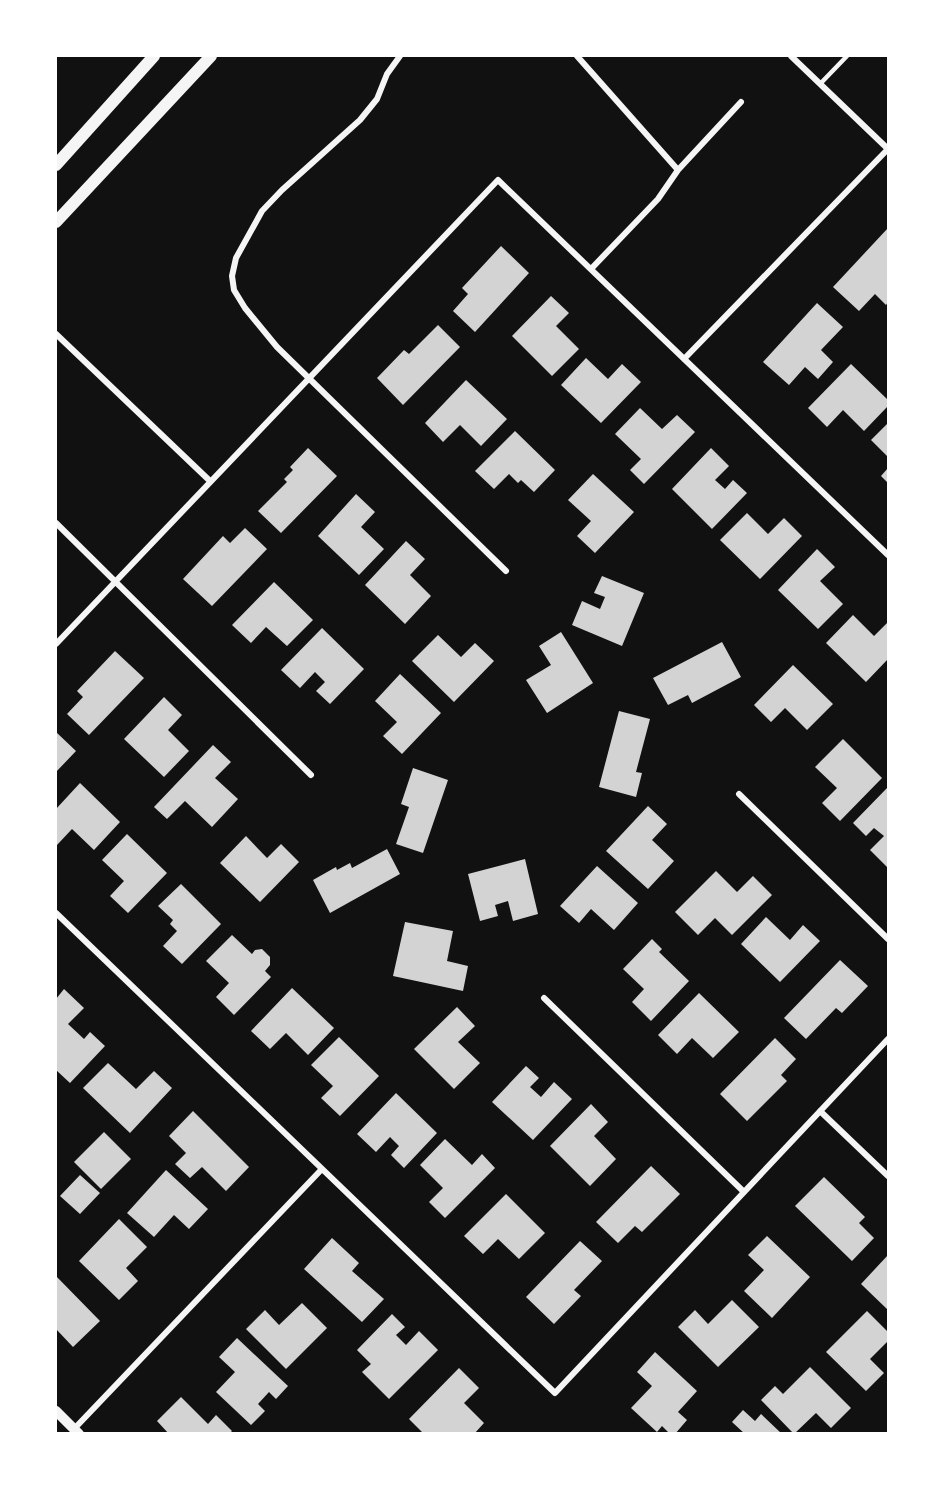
<svg xmlns="http://www.w3.org/2000/svg" width="944" height="1489" viewBox="0 0 944 1489" font-family="Ubuntu,sans-serif">
<style>
.building{fill:#d3d3d3}
.lines{fill:none;stroke-linecap:round;stroke-linejoin:round}
.service{stroke:#f5f5f5;stroke-width:4.5}
.minor{stroke:#f5f5f5;stroke-width:6}
.tertiary{stroke:#f5f5f5;stroke-width:10}
.secondary{stroke:#f5f5f5;stroke-width:12}
</style>
<rect width="100%" height="100%" fill="#111"/>
<!-- building -->
<path class="building" d="M888,228V302L886,305L875,294L859,311L833,287Z
M501,246L529,273L475,332L453,311L468,294L462,288Z
M551,296L569,313L556,326L579,349L552,376L512,336Z
M817,303L843,327L821,350L833,362L818,379L805,367L789,385L763,362Z
M438,325L460,347L403,405L377,378L404,350L409,354Z
M586,358L608,379L622,364L641,382L601,423L561,385Z
M851,364L888,400V406L864,431L843,410L827,427L808,408Z
M466,380L507,419L481,446L460,425L443,442L425,423Z
M640,408L662,429L677,415L695,432L644,484L630,470L641,459L615,434Z
M888,423V457L871,440Z
M515,431L555,470L534,492L521,480L518,483L509,474L494,489L475,471Z
M308,448L337,476L281,533L258,511L287,482L284,479L293,470L290,467Z
M711,448L729,466L715,480L725,489L733,480L747,493L712,529L672,489Z
M888,468V483L881,476Z
M593,474L634,512L595,553L577,536L591,521L568,500Z
M356,494L375,512L361,527L384,549L359,575L318,536Z
M747,513L768,534L784,518L802,536L760,579L720,540Z
M245,528L267,549L212,606L183,579L223,536L230,543Z
M406,541L425,559L410,575L431,596L405,624L365,585Z
M817,549L835,567L820,581L843,604L818,629L778,590Z
M602,576L644,593L622,646L572,625L582,601L600,609L605,597L594,593Z
M274,582L313,620L287,646L266,627L251,643L232,625Z
M853,615L874,636L888,622V659L866,682L826,643Z
M322,628L364,669L330,704L316,691L325,682L315,672L300,688L281,670Z
M561,632L593,683L547,713L526,680L551,665L539,646Z
M438,635L461,657L475,643L494,661L454,702L412,661Z
M722,642L741,677L692,703L688,695L668,705L653,678Z
M115,651L144,678L89,735L67,714L83,697L77,691Z
M793,665L833,704L807,730L785,708L771,722L754,705Z
M400,674L441,713L402,754L383,736L397,722L375,701Z
M164,697L182,715L168,730L189,751L164,777L124,739Z
M619,711L650,719L636,772L642,773L636,797L599,787Z
M56,732L76,751L56,772Z
M843,739L882,778L840,821L822,803L837,788L815,767Z
M213,745L231,762L215,778L238,799L212,827L185,801L167,819L154,807Z
M413,768L448,780L423,853L396,844L409,807L401,804Z
M80,783L120,822L94,850L72,829L57,845L56,844V809Z
M887,788L888,789V868L870,850L884,836L874,828L866,836L853,823Z
M648,806L667,824L652,840L674,861L648,889L606,851Z
M127,834L167,873L128,913L110,896L124,881L102,860Z
M246,836L267,858L281,844L299,862L260,902L220,863Z
M387,849L400,874L330,913L313,880L336,867L337,870L350,863L352,868Z
M525,859L538,914L513,921L508,901L495,905L498,916L480,921L468,874Z
M597,866L638,903L614,930L591,909L579,923L560,906Z
M716,871L737,892L753,876L772,895L732,935L715,918L698,935L675,912Z
M181,884L221,924L182,964L163,946L177,931L170,924L173,920L158,906Z
M766,917L790,940L803,925L820,941L780,982L741,944Z
M405,922L453,931L447,961L468,966L463,991L393,976Z
M232,935L252,954L255,950L262,949L270,957V965L265,971L271,977L234,1015L216,997L229,983L206,961Z
M652,939L662,949L659,952L689,981L651,1021L632,1002L644,989L623,969Z
M840,960L868,986L842,1013L836,1008L806,1039L784,1018Z
M292,988L334,1028L308,1055L286,1033L270,1049L251,1031Z
M64,989L84,1008L68,1024L84,1039L90,1032L105,1046L70,1083L56,1070V999Z
M699,993L739,1032L713,1058L692,1038L677,1054L658,1035Z
M457,1007L475,1026L458,1042L480,1063L454,1089L414,1049Z
M339,1037L379,1076L340,1116L321,1098L333,1086L311,1065Z
M775,1038L796,1059L781,1075L787,1081L747,1121L720,1094Z
M108,1063L136,1089L154,1071L172,1088L130,1133L83,1088Z
M526,1066L539,1078L530,1087L541,1097L554,1082L572,1099L533,1140L492,1102Z
M396,1093L437,1133L404,1168L391,1155L399,1146L390,1137L376,1152L357,1134Z
M591,1104L608,1122L594,1136L616,1159L590,1186L550,1146Z
M193,1111L249,1167L226,1191L202,1167L190,1178L175,1164L186,1153L169,1136Z
M104,1132L131,1159L101,1189L74,1162Z
M445,1139L472,1165L482,1154L495,1168L445,1218L429,1202L443,1188L420,1165Z
M651,1166L680,1194L642,1232L635,1226L618,1243L596,1222Z
M166,1170L208,1209L189,1229L174,1215L154,1237L127,1213Z
M80,1175L100,1193L80,1214L60,1196Z
M824,1177L865,1217L859,1223L874,1238L852,1261L795,1206Z
M506,1194L545,1233L519,1259L498,1239L483,1254L464,1236Z
M119,1219L147,1247L126,1268L138,1281L119,1300L79,1261Z
M767,1236L810,1277L772,1318L744,1291L764,1270L748,1255Z
M332,1238L359,1263L352,1271L384,1299L362,1322L304,1269Z
M580,1241L602,1261L574,1290L581,1296L554,1324L526,1297Z
M888,1255V1310L861,1284Z
M56,1276L100,1321L73,1347L56,1329Z
M732,1300L759,1327L718,1367L678,1327L695,1310L708,1324Z
M302,1303L327,1328L286,1369L246,1329L265,1310L279,1325Z
M867,1311L888,1332V1341L870,1359L884,1373L866,1391L826,1352Z
M392,1314L405,1327L396,1335L406,1345L419,1331L438,1350L389,1399L362,1372L371,1364L357,1350Z
M237,1338L288,1386L276,1399L269,1392L258,1404L265,1411L251,1425L216,1392L235,1372L219,1357Z
M655,1352L697,1391L678,1412L687,1420L675,1434H670L662,1426L657,1432L631,1408L652,1386L637,1372Z
M810,1367L851,1408L831,1428L816,1413L794,1434L761,1400L775,1386L783,1394Z
M459,1368L479,1388L464,1403L484,1423L474,1434H424L409,1419Z
M181,1397L208,1424L216,1415L232,1431L229,1434H169L157,1421Z
M743,1410L755,1421L761,1414L782,1434H745L732,1422Z"/>
<g class="lines">
<!-- service -->
<path class="service" d="M820,84L847,56"/>
<!-- minor -->
<path class="minor" d="M400,56L387,74L377,99L360,120L282,190L262,211L236,258L232,276L234,290L245,308L277,347L506,571
M577,56L678,170L658,199L591,269
M791,56L888,149
M678,170L741,102
M56,334L210,481
M684,359L888,149
M56,523L311,775
M56,644L498,180L888,555
M739,794L888,939
M56,913L555,1393L888,1039
M544,998L744,1192
M820,1111L888,1176
M74,1429L321,1170"/>
<!-- tertiary -->
<path class="tertiary" d="M56,1411L79,1434"/>
<!-- secondary -->
<path class="secondary" d="M56,165L154,56
M56,222L211,56"/>
</g>
<!-- border -->
<rect width="944" height="1489" fill="none" stroke="#ffffff" stroke-width="114"/>
</svg>
